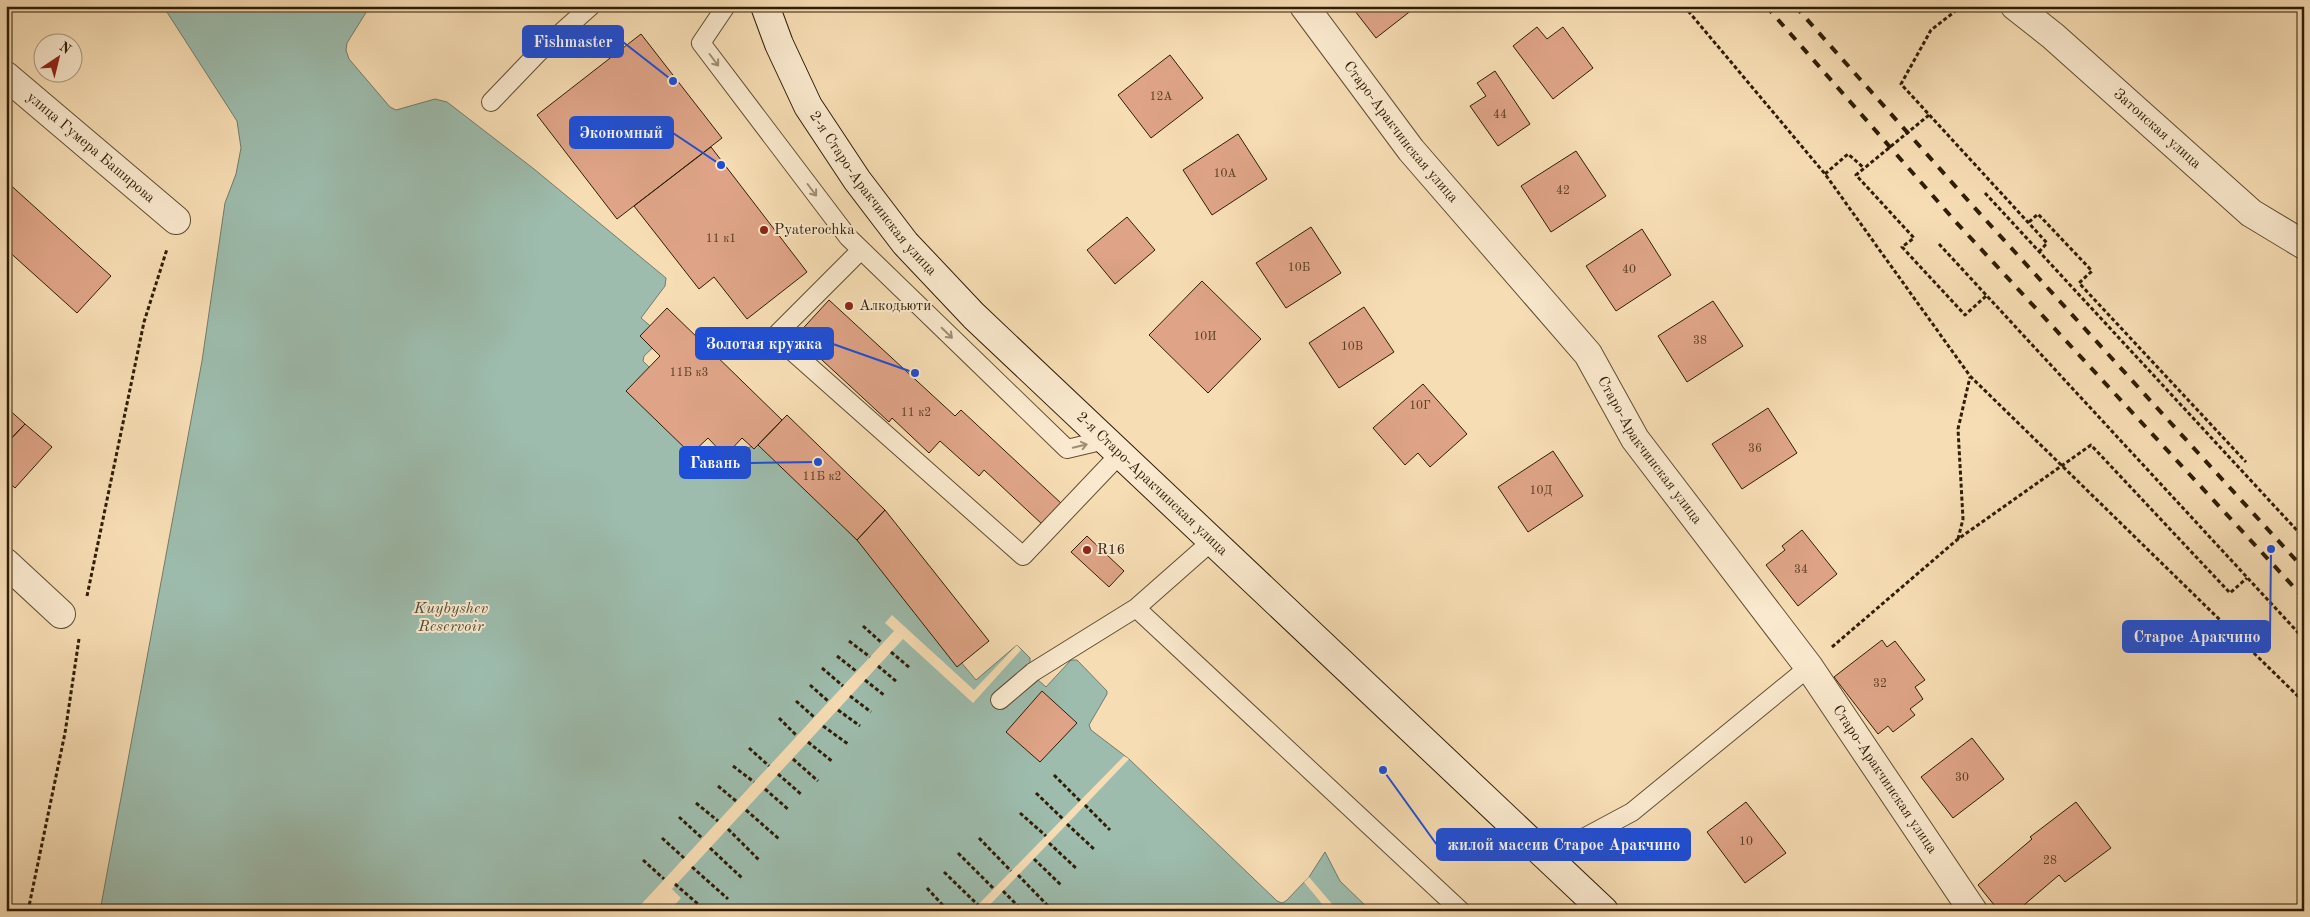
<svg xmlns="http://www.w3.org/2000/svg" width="2310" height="917" viewBox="0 0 2310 917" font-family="'Old Standard TT',serif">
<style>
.water{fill:#9dbcad;stroke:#717c6a}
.pier{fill:#f7ddb4}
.building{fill:#dfa487;stroke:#2f1d06}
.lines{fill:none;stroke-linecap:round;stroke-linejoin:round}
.service-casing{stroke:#614d32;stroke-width:20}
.minor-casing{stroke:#614d32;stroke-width:30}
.secondary-casing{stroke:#2f1d06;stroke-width:30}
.path{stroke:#2f1d06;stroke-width:3;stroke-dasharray:4 2.5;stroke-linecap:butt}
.service{stroke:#fae9ce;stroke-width:18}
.minor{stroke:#fae9ce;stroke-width:28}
.secondary{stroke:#fae9ce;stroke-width:28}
.rail{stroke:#2f1d06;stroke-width:4;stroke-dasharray:9 9;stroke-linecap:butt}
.oneway{stroke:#9f8d74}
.poi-dot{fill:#8f2418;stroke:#fae9ce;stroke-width:2}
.labels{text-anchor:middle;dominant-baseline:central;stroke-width:4;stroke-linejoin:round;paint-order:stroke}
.number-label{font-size:12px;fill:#5b3f26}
.street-label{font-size:15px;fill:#2f1d06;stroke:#fae9ce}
.poi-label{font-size:15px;fill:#2f1d06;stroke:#fae9ce;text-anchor:start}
.water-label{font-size:16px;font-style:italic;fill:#504d38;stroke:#fae9ce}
.leader{fill:none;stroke:#1d4ed8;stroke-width:2}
.callout-dot{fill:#1d4ed8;stroke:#fae9ce;stroke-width:2}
.callout{fill:#1d4ed8;stroke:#1d4ed8;stroke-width:2}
.callout-label{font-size:16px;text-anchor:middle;font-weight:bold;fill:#fff}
</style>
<rect width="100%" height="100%" fill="#f7ddb4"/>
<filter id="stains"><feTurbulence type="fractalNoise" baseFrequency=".004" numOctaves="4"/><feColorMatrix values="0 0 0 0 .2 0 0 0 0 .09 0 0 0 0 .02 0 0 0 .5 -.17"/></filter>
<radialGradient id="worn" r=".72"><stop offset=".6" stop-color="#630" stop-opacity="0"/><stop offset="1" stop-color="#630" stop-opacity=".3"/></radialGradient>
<!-- water -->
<path class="water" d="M163,6H370L347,43L346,50L349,59L390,107L396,110L435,99L447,102L534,169L666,278L665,286L641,318L662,336L661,340L644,356L643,361L649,367L667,422L708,460L718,461L757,444L769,449L870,554L976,680L1017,645L1030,658V666L1037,679L1046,687L1071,660H1077L1107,691V694L1089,725L1091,730L1129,759L1277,901L1282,903L1286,901L1309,877L1325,852L1340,881L1371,911H100L202,361L225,203L236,174L241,148L237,121Z"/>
<!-- pier -->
<path class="pier" d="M892,615L974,690L1017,645L1021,650L973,703L903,639L672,889L681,898L669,911H635L894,631L885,623Z
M1124,756L1129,759L984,911H972Z
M1309,877L1338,911H1328L1304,882Z"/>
<!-- building -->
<path class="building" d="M1351,6H1417L1376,38Z
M1537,27L1547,39L1563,27L1593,68L1553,99L1513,46Z
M641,34L722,138L617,219L537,115Z
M1170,55L1203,98L1151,138L1118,95Z
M1495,71L1530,124L1498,146L1470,106L1486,96L1477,83Z
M1238,134L1267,179L1212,215L1183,170Z
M711,147L807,272L747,319L714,277L699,289L634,206Z
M1576,151L1606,196L1551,232L1521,186Z
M6,181L111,276L77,313L6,249Z
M1127,217L1155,250L1115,284L1087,250Z
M1311,227L1341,273L1286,308L1256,263Z
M1642,229L1671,275L1616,311L1586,266Z
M1202,281L1261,339L1208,393L1149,335Z
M829,300L955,416L961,410L1062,504L1043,525L984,470L979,476L940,441L929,453L892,418L889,422L796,336Z
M1713,301L1743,346L1687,382L1658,336Z
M1364,307L1394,352L1339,388L1309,343Z
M667,308L782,420L754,449L742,438L725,456L708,438L691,454L626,391L660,356L640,336Z
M1423,384L1467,434L1430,467L1418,453L1405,465L1373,428Z
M6,407L25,424L6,444Z
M1768,408L1797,453L1742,489L1712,444Z
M787,415L885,510L857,540L758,445Z
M25,424L52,447L15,488L6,480V444Z
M1553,451L1583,496L1528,532L1498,487Z
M885,510L989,641L957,667L857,540Z
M1802,530L1837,574L1798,606L1766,565L1785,550L1782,546Z
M1087,536L1124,571L1109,587L1071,552Z
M1882,640L1887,647L1895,641L1925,680L1915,687L1923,699L1910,709L1915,715L1893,732L1888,726L1878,734L1834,677Z
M1042,691L1077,723L1040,762L1006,732Z
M1972,738L2004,779L1953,818L1921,777Z
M1746,802L1786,853L1745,883L1707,832Z
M2076,802L2111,848L2065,882L2059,875L2017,911H1999L1978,885L2032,839L2030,837Z"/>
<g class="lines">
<!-- service casing -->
<g class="service-casing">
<path id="service" d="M726,6L701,43L848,237L1067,449L1105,440
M491,102L538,53L591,6
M861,250L775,336L1023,556L1120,454
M1136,608L1461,911
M1000,700L1033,672L1136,608L1212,541
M1548,857L1632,812L1809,667"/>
</g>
<!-- minor casing -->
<g class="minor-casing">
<g id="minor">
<path id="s1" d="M1304,6L1411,150L1588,354L1635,439L1809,667L1973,911"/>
<path id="s2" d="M2015,6L2053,36L2251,213L2304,245"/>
<path id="s3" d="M6,76L176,220"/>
<path d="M6,563L61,614"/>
</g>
</g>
<!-- secondary casing -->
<g class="secondary-casing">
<g id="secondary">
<path id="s4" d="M765,6L779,44L808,106L857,180L905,243L974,316L1604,911"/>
</g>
</g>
<!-- path -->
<path class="path" d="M1684,6L1825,174L1970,376L2304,702
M1962,6L1931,30L1901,84L2047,243L2039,252
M1929,115L1856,175L1914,238L1902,247L1965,315L1986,296
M1825,174L1848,154L1864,168
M1985,193L2304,538
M2029,222L2038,214L2092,271L2079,283L2246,462
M1939,244L2304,639
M1958,539L1963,519L1958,429L1970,377
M87,596L144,322L167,249
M863,626L882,643
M849,641L870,657
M1832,647L1958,539L2091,445L2230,593L2247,578
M891,652L910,668
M837,656L856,671
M878,666L897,682
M822,668L843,686
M865,680L884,695
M810,685L828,701
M850,696L871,712
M796,701L814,717
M838,710L860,726
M779,718L797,736
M823,726L848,744
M808,742L833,762
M749,748L769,766
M793,759L818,781
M733,766L754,782
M778,774L802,795
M1054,775L1080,801
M718,786L736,801
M765,789L789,810
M1036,793L1063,819
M696,803L718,821
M1085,805L1110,830
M746,810L779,839
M1020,813L1046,836
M679,817L702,838
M1067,824L1095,850
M728,829L759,860
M662,838L684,858
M979,838L1011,871
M1049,843L1077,869
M710,848L742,878
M958,853L994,889
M1034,859L1061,885
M643,860L664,879
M692,867L728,899
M944,872L978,905
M1018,875L1051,909
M675,884L706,911
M927,888L948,911
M1003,891L1023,911
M908,908L911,911
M28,911L65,733L79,639
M1325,911L1326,909"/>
<!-- service -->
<use href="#service" class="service"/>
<!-- minor -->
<use href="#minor" class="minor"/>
<!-- secondary -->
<use href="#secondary" class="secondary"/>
<!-- rail -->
<path class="rail" d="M1766,6L1955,221L2304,598
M1795,6L1972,205L2304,569"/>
</g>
<!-- one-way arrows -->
<defs><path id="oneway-shaft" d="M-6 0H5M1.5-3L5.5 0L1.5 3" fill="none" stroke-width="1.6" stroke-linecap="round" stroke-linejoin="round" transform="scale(1.25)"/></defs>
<g class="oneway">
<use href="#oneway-shaft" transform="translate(714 60) rotate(53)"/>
<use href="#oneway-shaft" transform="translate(812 190) rotate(53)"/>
<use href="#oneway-shaft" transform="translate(947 333) rotate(44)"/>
<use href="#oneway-shaft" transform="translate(1080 446) rotate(-14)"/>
</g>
<!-- markers -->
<g class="poi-dot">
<circle cx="764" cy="230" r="5"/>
<circle cx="849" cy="306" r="5"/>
<circle cx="1087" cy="550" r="5"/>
</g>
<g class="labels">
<!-- number labels -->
<g class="number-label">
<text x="1161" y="97">12А</text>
<text x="1500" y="115">44</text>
<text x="1225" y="174">10А</text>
<text x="1563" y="191">42</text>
<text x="721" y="239">11 к1</text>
<text x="1299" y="268">10Б</text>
<text x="1629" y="270">40</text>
<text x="1205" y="337">10И</text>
<text x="1700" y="341">38</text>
<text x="1352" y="347">10В</text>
<text x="689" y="373">11Б к3</text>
<text x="1420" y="406">10Г</text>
<text x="916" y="413">11 к2</text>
<text x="1755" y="449">36</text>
<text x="822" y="477">11Б к2</text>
<text x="1541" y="491">10Д</text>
<text x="1801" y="570">34</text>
<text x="1880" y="684">32</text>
<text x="1962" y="778">30</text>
<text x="1746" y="842">10</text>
<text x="2050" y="861">28</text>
</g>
<!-- street labels -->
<g class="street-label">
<text stroke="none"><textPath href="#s2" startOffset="188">Затонская улица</textPath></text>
<text stroke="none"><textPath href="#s1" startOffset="159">Старо-Аракчинская улица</textPath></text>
<text stroke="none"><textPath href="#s3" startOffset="111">улица Гумера Баширова</textPath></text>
<text stroke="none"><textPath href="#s4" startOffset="218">2-я Старо-Аракчинская улица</textPath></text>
<text stroke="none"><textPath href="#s1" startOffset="564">Старо-Аракчинская улица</textPath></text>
<text stroke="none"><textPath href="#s4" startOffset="622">2-я Старо-Аракчинская улица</textPath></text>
<text stroke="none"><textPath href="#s1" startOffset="969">Старо-Аракчинская улица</textPath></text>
</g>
<!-- poi labels -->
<g class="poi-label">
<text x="774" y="230">Pyaterochka</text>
<text x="859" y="306">Алкодьюти</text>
<text x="1097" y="550">R16</text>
</g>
<!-- water labels -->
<g class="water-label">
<text x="451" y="609">Kuybyshev<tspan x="451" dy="18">Reservoir</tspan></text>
</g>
</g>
<!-- callouts -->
<path class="leader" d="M673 81L623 42M721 165L673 133M915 373L833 344M818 462L750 463M2271 549L2270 637M1383 770L1437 845"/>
<g class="callout-dot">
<circle cx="673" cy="81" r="5"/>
<circle cx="721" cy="165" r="5"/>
<circle cx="915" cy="373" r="5"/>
<circle cx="818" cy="462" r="5"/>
<circle cx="2271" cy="549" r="5"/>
<circle cx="1383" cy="770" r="5"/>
</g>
<g class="callout">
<rect x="523" y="26" width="100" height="31" rx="5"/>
<rect x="570" y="117" width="103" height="31" rx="5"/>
<rect x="696" y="328" width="137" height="31" rx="5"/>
<rect x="680" y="447" width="70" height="31" rx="5"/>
<rect x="2123" y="621" width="147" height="31" rx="5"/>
<rect x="1437" y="829" width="253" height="31" rx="5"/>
</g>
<g class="callout-label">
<text x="573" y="47">Fishmaster</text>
<text x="621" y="138">Экономный</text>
<text x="764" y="349">Золотая кружка</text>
<text x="715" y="468">Гавань</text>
<text x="2197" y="642">Старое Аракчино</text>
<text x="1564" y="850">жилой массив Старое Аракчино</text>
</g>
<!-- margin -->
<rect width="2310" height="917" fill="none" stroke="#f7ddb4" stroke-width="25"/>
<rect x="8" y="8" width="2295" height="902" fill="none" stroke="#2f1d06" stroke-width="2.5"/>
<rect x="12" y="12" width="2285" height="892" fill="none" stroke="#2f1d06"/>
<!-- north arrow -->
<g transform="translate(58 58) rotate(35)"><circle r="24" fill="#fae9ce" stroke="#a9977e"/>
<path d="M0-4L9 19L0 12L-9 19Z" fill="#8f2418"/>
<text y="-8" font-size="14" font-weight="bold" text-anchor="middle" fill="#2f1d06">N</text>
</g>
<rect width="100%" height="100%" filter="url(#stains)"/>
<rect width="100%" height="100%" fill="url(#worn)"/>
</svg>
